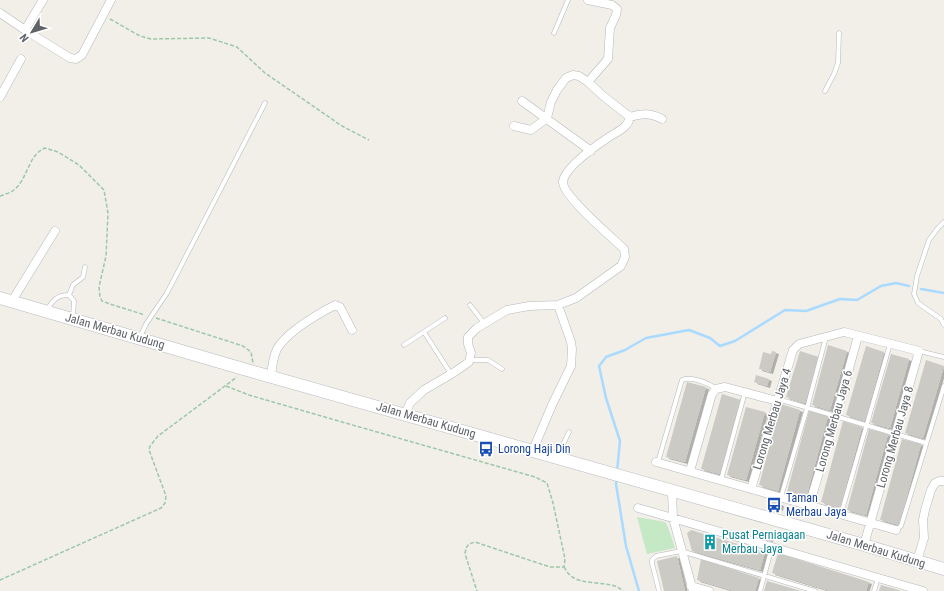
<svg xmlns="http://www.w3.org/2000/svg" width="944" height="591" viewBox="0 0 944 591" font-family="'Roboto Condensed',sans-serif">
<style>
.green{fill:#c5e8c5}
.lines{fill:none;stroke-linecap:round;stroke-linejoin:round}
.stream{stroke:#aadaff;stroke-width:2.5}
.building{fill:#cccac5;filter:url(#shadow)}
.lane-casing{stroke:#b5b8bc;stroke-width:5}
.street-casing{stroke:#b5b8bc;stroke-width:9}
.secondary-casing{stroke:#b6babf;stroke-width:13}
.path{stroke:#9cc7a9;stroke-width:1.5;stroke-dasharray:4 2;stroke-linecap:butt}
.lane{stroke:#fff;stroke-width:4}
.street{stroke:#fff;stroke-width:8}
.secondary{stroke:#fff;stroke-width:12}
.labels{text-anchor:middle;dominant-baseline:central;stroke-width:3;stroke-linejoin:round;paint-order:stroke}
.street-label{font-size:12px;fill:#5f6368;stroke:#fff}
.transit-label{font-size:12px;fill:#164399;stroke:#fff;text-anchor:start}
.culture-label{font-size:12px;fill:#0d838f;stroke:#fff;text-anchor:start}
</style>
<defs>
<filter id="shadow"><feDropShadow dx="3" dy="2" stdDeviation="0" flood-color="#0004"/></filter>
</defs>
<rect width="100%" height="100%" fill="#f1efe8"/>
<!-- green -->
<path class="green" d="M637,517L665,522L668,527L675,548L647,554Z"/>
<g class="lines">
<!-- stream -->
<path class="stream" d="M921,289L944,293
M617,471L620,441L606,398L599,366L606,357L625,350L646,338L689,330L710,338L720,346L735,341L785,310L806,311L840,299L857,300L881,286L896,283L909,286
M617,478L616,484L626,546L639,591"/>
</g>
<!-- building -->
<path class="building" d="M828,345L847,351L830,410L812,405Z
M866,346L884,352L865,421L846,415Z
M772,351L776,352L770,372L759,369L763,352L771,354Z
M800,351L819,357L805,403L786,397Z
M891,354L909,359L890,428L871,423Z
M926,360L944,366L923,438L905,433Z
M756,375L769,379L767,386L754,382Z
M687,382L706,387L685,462L666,457Z
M722,394L741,400L720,474L701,469Z
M781,404L800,410L778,491L759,485Z
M746,407L765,412L746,480L727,475Z
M809,411L828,416L806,498L787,492Z
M843,421L862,427L840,508L821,502Z
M869,429L888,434L866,515L847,510Z
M902,439L921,444L899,525L880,520Z
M772,501L781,504L780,509L771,506Z
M691,530L765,552L760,570L692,551L687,533Z
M762,533L772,536L770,540L761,538Z
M778,553L869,582L866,591H830L772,573Z
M677,556L685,591H664L657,561Z
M701,559L759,578L755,591H734L697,580Z
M767,581L801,591H764Z
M881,585L902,591H879Z"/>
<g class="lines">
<!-- lane casing -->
<g class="lane-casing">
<path id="lane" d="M554,33L568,0
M825,91L834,74L838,63L839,33
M944,222L938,228L929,240L917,276L914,294L918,303L941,319L944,325
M69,295L73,285L83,277L85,267
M69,295L74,301L73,318
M470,305L484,323
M47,310C53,300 57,295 69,295
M424,332L451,374
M140,337L146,324L167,293L265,103
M404,345L445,318
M919,351L944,357
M470,360H488L502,369
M778,399L926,443
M557,457L569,432
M658,462L682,380C691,376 709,383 716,389
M721,480L745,392
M781,497L807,408L826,337
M841,514L890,344
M896,530L901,526L944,386
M659,591L652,563V560L656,556L681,551L815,591
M760,591L772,547
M874,591L878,578"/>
</g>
<!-- street casing -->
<g class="street-casing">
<path id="street" d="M0,13L25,30L70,58L76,59L82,55L111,0
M25,30L43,0
M588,82L608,59L610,28L616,15L617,9L612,5L588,0
M0,97L21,59
M522,101L591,151
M630,117C642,113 651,113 662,119
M514,126L531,130L547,118L551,102L557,90L566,78L573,75L579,76L588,82L602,95L630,117
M12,301L55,231
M271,376C272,367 273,357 277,349C287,332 318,314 335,305L340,307L352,330
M405,414L410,403L424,390L453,373L469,362L471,353L468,344V337L477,328L507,310L529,306L558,305L576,298L621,266L625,257L624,249C613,238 561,195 563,181C566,166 597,145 609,137C618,131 628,128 630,117
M533,450L552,405L571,366L572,349L571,342L558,305
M656,462L896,530
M690,471L712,394L716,389L725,387L777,401
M751,489L793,350L799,344L844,332L919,351L864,545
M672,490L673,518L693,591
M809,506L836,416L858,336
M638,508L923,591
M917,561L924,538L923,520L925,510L931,490L935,483L939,481H944
M691,586L709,591"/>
</g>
<!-- secondary casing -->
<g class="secondary-casing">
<path id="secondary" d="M0,298L247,370L864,545L944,569"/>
</g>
<!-- path -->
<path class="path" d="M110,19L140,36L151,39L209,38L237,47L265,73L342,126L369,140
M0,196C5,194 11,193 15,189C28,178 28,155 45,148L58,152L79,165L104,190L108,213L106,256L99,287L100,297L102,301L110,304L145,315
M156,318L243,346L251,352L253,363
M226,386L249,395L335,420L535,477L547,483L553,503L565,559L564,567H550L475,542L469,544L466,548L465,554L477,591
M564,567C566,570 567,573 570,575C582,587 611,579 623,591
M0,580L161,508L165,503L166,496L149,450L150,446L158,436L237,377"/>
<!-- lane -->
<use href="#lane" class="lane"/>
<!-- street -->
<use href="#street" class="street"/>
<!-- secondary -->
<use href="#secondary" class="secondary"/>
</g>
<!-- icons -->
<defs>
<g id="bus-bare" transform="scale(1.2)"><path d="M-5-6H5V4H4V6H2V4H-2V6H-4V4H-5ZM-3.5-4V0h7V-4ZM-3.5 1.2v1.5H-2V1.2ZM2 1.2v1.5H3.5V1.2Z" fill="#1a4fb4" stroke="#fff" stroke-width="2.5" paint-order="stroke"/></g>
<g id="building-bare" transform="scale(1.2)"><path d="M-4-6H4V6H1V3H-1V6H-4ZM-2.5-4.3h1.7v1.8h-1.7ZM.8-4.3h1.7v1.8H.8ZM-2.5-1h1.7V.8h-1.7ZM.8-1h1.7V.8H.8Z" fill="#0f9aa8" stroke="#fff" stroke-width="2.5" paint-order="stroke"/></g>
</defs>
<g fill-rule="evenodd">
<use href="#bus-bare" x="486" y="449"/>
<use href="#bus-bare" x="774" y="505"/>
<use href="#building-bare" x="710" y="542"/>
</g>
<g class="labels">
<!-- street labels -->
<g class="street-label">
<text transform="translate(115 331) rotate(16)">Jalan Merbau Kudung</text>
<text transform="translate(772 419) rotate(-73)">Lorong Merbau Jaya 4</text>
<text transform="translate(426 420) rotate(16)">Jalan Merbau Kudung</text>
<text transform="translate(834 421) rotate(-74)">Lorong Merbau Jaya 6</text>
<text transform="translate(895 437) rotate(-74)">Lorong Merbau Jaya 8</text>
<text transform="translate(876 549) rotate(17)">Jalan Merbau Kudung</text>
</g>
<!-- transit labels -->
<g class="transit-label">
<text x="498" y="449">Lorong Haji Din</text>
<text x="786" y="498">Taman<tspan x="786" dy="14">Merbau Jaya</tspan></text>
</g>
<!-- culture labels -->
<g class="culture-label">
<text x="722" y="535">Pusat Perniagaan<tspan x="722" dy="14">Merbau Jaya</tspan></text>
</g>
</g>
<!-- north arrow -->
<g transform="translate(32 32) rotate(232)" stroke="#ffffff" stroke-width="3" paint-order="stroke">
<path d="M0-3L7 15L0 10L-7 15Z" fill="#5f6368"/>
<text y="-6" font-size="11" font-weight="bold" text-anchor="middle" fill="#5f6368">N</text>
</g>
</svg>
